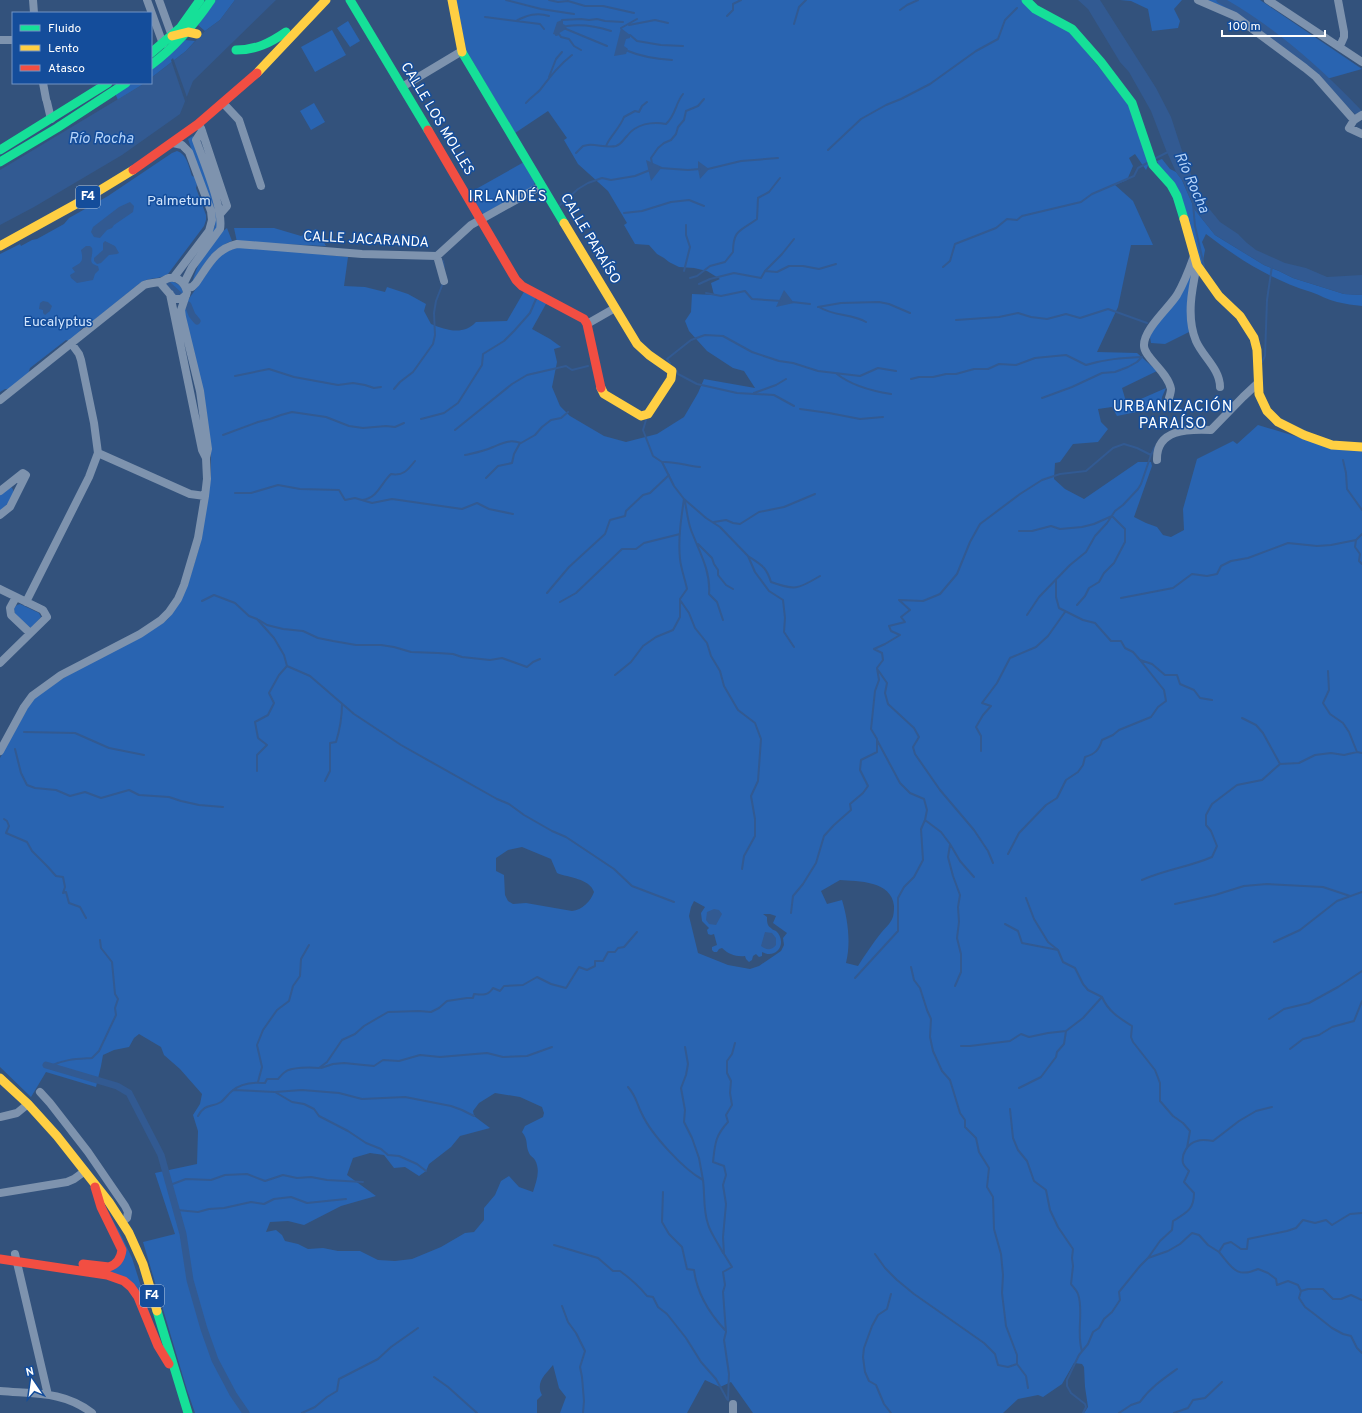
<svg xmlns="http://www.w3.org/2000/svg" width="1362" height="1413" viewBox="0 0 1362 1413" font-family="Overpass,sans-serif">
<style>
.green{fill:#2964b1;fill-rule:evenodd}
.water{fill:#325a92}
.pier{fill:#33527c}
.lines{fill:none;stroke-linecap:round;stroke-linejoin:round}
.stream{stroke:#325a92;stroke-width:2}
.canal{stroke:#325a92;stroke-width:7}
.street{stroke:#7e93ae;stroke-width:8}
.fast{stroke:#16e098;stroke-width:9}
.slow{stroke:#ffcf43;stroke-width:9}
.jam{stroke:#f24e42;stroke-width:9}
.labels{text-anchor:middle;dominant-baseline:central;stroke-width:3;stroke-linejoin:round;paint-order:stroke}
.shield{fill:#144d9b;stroke:#b8cae1;stroke-width:1}
.shield-label{font-size:13px;font-weight:bold;fill:#fff}
.street-label{font-size:14px;fill:#fff;stroke:#144d9b}
.park-label{font-size:14px;fill:#d1e5fd;stroke:#144d9b}
.water-label{font-size:15px;font-style:italic;fill:#b6d4f9;stroke:#144d9b}
.neighbourhood-label{font-size:15px;letter-spacing:1px;fill:#fff;stroke:#144d9b}
</style>
<rect width="100%" height="100%" fill="#33527c"/>
<!-- green -->
<path class="green" d="M216,0H235L220,20L205,31L198,25Z
M456,0H1022L1069,31L1132,107L1150,161L1146,170L1135,154L1129,158L1133,166L1127,180L1115,185L1133,201L1153,245H1131L1118,307L1097,352L1137,353L1157,371L1122,388L1127,405L1166,388L1162,397L1161,407L1117,416L1112,407L1098,409L1101,422L1108,429L1098,442L1073,444L1060,462L1055,463L1054,479L1065,489L1084,499L1138,462H1151L1152,466L1134,517L1146,523L1157,527L1163,535L1171,537L1184,530L1183,509L1197,459L1233,441L1237,444L1258,425L1298,437L1362,451V1413H1084L1088,1407L1085,1387L1084,1367L1082,1364L1074,1363L1062,1384L1043,1397L1038,1395L1018,1399L1003,1413H753L731,1382L720,1387L705,1380L687,1413H560L566,1397L559,1388L553,1365C546,1374 535,1382 542,1395L537,1400V1413H195L187,1390L143,1242L175,1234L155,1173L197,1164L198,1131L193,1115L200,1104L202,1094L180,1069L164,1055L161,1047L139,1034L134,1038L129,1047L114,1050L103,1055L101,1066L96,1087L46,1072L31,1097L0,1067V758L31,702L39,693L80,668L160,625L168,619L178,605L187,587L200,545L211,476V446L184,313L188,300L212,266L222,253L242,246L348,257L344,286L365,287L385,292L387,287L408,294L426,304L424,311L431,324C446,330 463,336 476,322L507,321L525,290L547,302L532,329L550,339L561,347L554,349L557,362L552,387L560,406L570,416L604,436L626,442L657,434L684,417L698,393L704,379L755,388L744,371L733,368L707,351L689,331L685,321L691,312L692,294L714,295L711,283L720,279L707,271L694,268L679,267L669,262L664,258L657,254L649,245L635,244L624,225L627,223L608,191L578,164L564,140L567,138L548,111L515,133L466,50ZM522,847L551,859L557,873C569,878 589,878 594,892C591,901 582,910 572,911L526,903L513,904L508,901L505,895L504,875L496,871V858L508,850ZM840,880C858,881 892,881 894,906C894,910 894,917 891,921C889,925 884,929 881,933C873,943 865,955 858,966L846,963C851,943 848,920 842,900L827,904L821,891ZM694,901L705,907L701,913L702,921L709,928L707,930L708,934L711,935L714,934L717,945L712,947V950L714,952H717L719,949L722,948C728,954 736,957 745,956L746,959L749,962L752,960L753,956L756,954L759,957L762,956V952C766,954 770,955 774,953C783,949 783,937 776,931C775,930 772,930 771,928C767,926 767,921 767,917L763,914H770L776,916L773,923L787,933L783,938L784,945L781,951L759,966L750,969L728,965L698,953L689,916L691,907ZM495,1093L520,1097L542,1107L544,1113L543,1117L525,1126L522,1132C529,1141 525,1144 529,1153C530,1156 533,1157 535,1160C541,1171 536,1182 533,1192L519,1187L509,1176L501,1181L495,1195L484,1208V1220L474,1232L465,1233L441,1247L412,1259L395,1261L378,1260L360,1251H338L323,1248L308,1249L298,1244L285,1241L282,1235L276,1230L266,1232L270,1222L288,1221L304,1225L341,1206L376,1196L347,1175L353,1158L370,1153L384,1155L394,1168L405,1167L419,1176L426,1171L429,1164L451,1147L460,1136L490,1128L474,1116L473,1111L479,1103Z
M1120,0H1182L1174,9L1180,21L1178,28L1152,31L1148,9L1131,1Z
M1207,0H1260L1362,69L1323,80L1302,59L1236,12Z
M348,21L360,41L350,47L337,28Z
M332,30L346,55L315,72L301,47Z
M185,40L195,41L186,51L151,78V69Z
M132,83H145L118,100L115,93Z
M314,103L325,122L311,130L300,111Z
M193,136L215,204L218,228L207,240L215,226V218L188,139Z
M177,151C187,154 189,167 192,176L195,177L197,184L196,188L206,215V220L204,226L168,274C159,280 151,276 140,283L87,326L86,325L80,330L79,335L69,341L66,340L30,368L28,374L11,389H5L0,392V254L20,244L21,246L32,240L37,239L64,224L69,218L108,196L172,153Z
M1162,159L1170,169L1176,172L1182,180L1195,210L1215,235L1264,265L1279,271L1293,278L1344,294L1362,295V306C1354,305 1345,304 1337,302C1328,300 1320,295 1311,292C1270,279 1240,260 1206,234L1202,242L1205,250L1202,266L1157,161Z
M524,162L535,182L534,186L483,214L469,193Z
M227,228L232,241C212,248 203,266 192,283C197,263 210,240 227,228Z
M234,228H274L301,236L316,229L326,246L237,242Z
M1192,273L1187,306L1189,332L1165,344L1151,343L1150,337L1153,329Z
M171,281C177,283 183,286 183,294L178,297L165,286L166,282Z
M11,487C19,494 6,506 0,511V494Z
M20,604L39,613L41,617L31,628L15,615L14,608L17,605Z
M106,1209L119,1231L132,1258L157,1337L134,1285L103,1269L122,1262Z"/>
<!-- water -->
<path class="water" d="M235,0H276L193,81L180,114L122,155L34,207L0,225V170L145,83H151V78L186,51L205,31L220,20Z
M1078,0H1100L1156,88L1171,117L1185,160L1202,200L1220,222L1238,234L1247,243L1256,250L1285,263L1306,268L1327,277L1362,275V295L1344,294L1293,278L1279,271L1264,265L1215,235L1195,210L1182,180L1176,172L1166,150L1151,111L1129,72L1120,62L1088,9Z
M562,20L563,21V24L567,26L566,29L556,35L553,34L557,22Z
M621,28L630,35V38L626,39L624,46L628,49L626,54L614,56Z
M646,160L662,167L651,181Z
M698,161L709,169L700,179L698,169Z
M130,202L134,206L133,212L114,225L112,228L107,230L100,238L94,237L91,232L93,227L119,207Z
M105,241L115,246L119,253L117,254L109,255L101,263L97,264L94,261V258L103,250V243Z
M86,246H90L92,248C94,257 86,263 98,266L99,270L95,274L93,280L77,283L71,278L70,275L75,272L72,268C81,262 84,263 81,250Z
M784,290L794,303L776,307Z
M43,301L48,302L52,306L50,311L45,315L43,313V310L39,309L40,303Z
M714,909L719,910L722,914L716,925L709,924L706,920L707,912Z
M765,932L772,933L776,938V945C771,951 766,950 761,946Z"/>
<!-- pier -->
<path class="pier" d="M173,58L188,100L186,104L171,60Z"/>
<g class="lines">
<!-- stream -->
<path class="stream" d="M506,0L541,9L574,14
M549,0L558,2L568,1L585,6H603L634,13
M900,10L907,5L918,0
M727,16L733,10V4L741,0
M485,17L540,24L544,29
M562,20L581,19L589,20L597,19L605,21L623,22
M516,21C527,15 537,12 549,16
M794,24L799,7L806,0
M629,25L655,20L668,23
M567,26C582,24 596,26 611,31
M621,28L637,19
M566,29L607,46
M556,35L559,34L561,37L569,39L574,46L581,50
M630,35L637,41L661,45L683,46
M628,51C642,57 657,59 672,60
M549,77L556,59L562,52
M526,103C530,98 536,94 540,90C550,77 559,65 572,55
M606,146C610,136 620,128 624,117L635,111L639,112L642,106L647,102
M828,150L861,119L886,105L901,99L930,84L976,51L998,39L1005,20L1017,8
M576,153L583,146L588,145C596,144 607,148 616,146C622,144 623,140 627,136C636,124 652,121 666,124C676,115 675,104 683,94
M1154,159L1168,152
M652,164L651,158L658,148L664,143L671,140L676,134L678,127L684,120L686,111L698,106L704,99
M660,168L688,170L700,169
M708,169L741,161L778,158
M1193,204L1195,226L1204,266
M560,205L578,189L588,183L602,178L611,180L635,176L650,170
M624,213L642,211L671,202L689,200L704,206
M443,261L444,267
M943,267L950,261L955,244L996,228L1007,219L1017,220L1022,216L1081,202L1092,194L1134,176L1138,168L1149,162
M684,271L690,247L686,235V225
M765,271L782,254L794,239
M690,278L697,276L710,266L725,262L733,252C733,229 741,231 757,219L758,198L769,192L780,178
M699,284L710,279L734,273L761,278L765,271L777,272L789,266H803L819,269L836,264
M706,293L721,296L745,291L752,299L782,301
M792,302L810,304
M818,307L841,303L879,302L889,304L910,313
M819,307C833,316 852,314 866,322
M956,320L999,317L1018,313L1031,317L1047,319L1066,314L1080,318L1108,309L1147,323
M1262,362L1265,356L1267,300L1272,266
M670,363L667,359L691,340L705,335L723,336L752,352L779,361L793,363L818,371L860,376L878,368L896,371
M677,371L678,374L697,384L737,393L774,395L794,406
M837,374C852,386 872,391 891,394
M235,376L269,369L294,377L338,385L353,383L365,385L374,388L381,387
M911,379L919,377H933L946,374H956L974,369H988L999,364L1016,365L1035,358L1066,355L1086,365C1105,359 1122,358 1142,357
M394,389L400,382L413,372L433,344L435,335L434,313L436,301L443,283
M754,393L776,385L786,379
M1042,398L1072,387L1102,373L1115,372L1128,367L1137,362L1141,358
M800,409L829,413L860,419L883,417
M421,419L444,413L458,403L482,365L483,354L504,341L514,331L530,313L536,299
M455,430L512,384L527,375L566,366L572,370L588,366
M223,435L258,422L270,419L281,415L292,412L326,417L349,426L363,428L386,426L395,427L404,423
M465,455C474,453 485,451 493,447C503,443 509,439 521,443L535,435L542,427L551,420L561,418L568,412
M1343,460L1346,473L1347,489L1362,510
M662,462C675,461 687,466 700,467
M486,478L498,466L512,463L514,454L520,443
M235,493H251L278,485L300,489L339,490L345,500L355,498L372,503L392,499L462,509L477,503L489,509L513,514
M684,499L706,518L720,527L748,556L755,572L769,591L783,600L785,618L784,632L794,647
M362,500C378,498 381,483 391,474C403,476 407,471 415,461
M685,502C687,512 688,522 691,530C699,551 711,571 709,594L717,602L723,620
M714,522L726,520L733,523L740,524L759,512L784,507L815,494
M1019,531H1032L1051,526L1060,529L1082,527L1094,524L1112,516L1125,529V542L1114,563L1104,573L1099,582L1089,588L1085,596L1077,605
M1362,534L1356,540L1355,547L1360,554L1359,561L1362,564
M698,544L712,558L714,564L718,570V575L726,585L733,589
M748,556C761,565 766,566 771,582C796,591 798,589 820,576
M1056,579V597L1059,608L1083,620L1095,623L1111,641H1121L1125,648L1133,652L1140,660L1152,664L1165,675H1177L1180,684L1194,690L1200,698L1212,700
M547,593L569,567L605,534L610,520L625,516L626,511L643,495L650,493L669,475
M1121,598L1173,588L1192,574L1207,576L1217,574L1221,566L1231,561L1248,558L1288,543L1317,546L1331,545L1356,540
M680,600L689,613L695,628L707,643L711,656L720,671L724,686L738,710L755,723L761,739L758,781L751,796L755,819V836L744,856L742,869
M202,601L214,595L235,603L249,616L257,619L274,638L284,655L287,666L310,676L354,714L401,745L497,799L509,804L524,815L552,831L566,837L614,869L632,886L674,902
M560,602L576,593L622,549H636L644,543L680,534
M1027,615L1039,597L1070,565L1086,552L1095,536L1107,523L1115,511L1123,505L1138,489L1141,484L1151,455L1155,447
M259,620L267,625L283,629L303,631L318,638L333,641L356,645H381L394,647L411,652L438,653L453,654L462,657L490,660L502,658L527,667L533,662L540,659
M878,670L887,683L885,693L888,704L914,728L919,737L913,747L915,754L940,790L974,830L988,851L993,863
M1328,671L1329,690L1323,703L1330,714L1343,723L1349,732L1357,752
M615,675L631,662L643,646L656,637L673,630L680,617V599L687,589C685,579 681,569 680,559C678,539 681,519 684,499L674,486L662,462L653,456L643,430L646,420
M1242,718L1256,725L1263,733L1280,764
M24,732L75,733L109,748L144,755
M877,740L900,783L910,793L924,799L927,810L925,820L941,832L950,844L960,861L974,877
M15,749L21,773L27,785L35,788L56,790L70,796L85,792L101,798L129,790L139,795L169,797L181,801L199,805L223,807
M981,751V736L976,727L983,715L991,706L982,703L997,683L1010,658L1036,647L1048,636L1065,612
M257,771V755L267,745L258,738L255,722L268,715L274,703L269,693L279,675L287,666
M325,781L330,771V743L336,742C340,729 342,718 342,704
M4,819L7,821L9,826L6,833L27,842L32,851L47,866L56,876L63,877L65,887L63,893L66,892L69,903L80,907L86,918
M950,845L948,857L953,876L960,895L958,907L959,922L957,938L961,954V972L955,986
M1008,854L1019,833L1046,805L1057,798L1066,780L1078,772L1083,765L1085,757C1095,754 1099,750 1102,740L1113,735L1119,730L1151,717L1158,707L1166,701L1164,690L1140,660
M1142,880C1164,870 1189,867 1212,857L1217,846L1211,831L1206,825V815L1212,804L1237,785L1262,780L1280,764L1299,763L1315,755L1331,753L1344,755L1357,752L1362,753
M1026,898L1034,919L1048,942L1058,950L1063,962L1075,968L1083,984L1088,990L1102,997C1108,1011 1119,1018 1132,1026L1131,1037L1133,1042L1155,1070L1160,1083V1101L1173,1116L1183,1123L1190,1131L1187,1148
M1175,904L1215,895L1244,886L1267,884L1323,887L1350,896
M791,913L793,896L803,884L816,863L824,836L834,825L851,810L850,804L863,793L868,786L860,770L861,760L877,752V739L871,729L875,691L879,680L877,668L883,660L882,653L874,649L885,644L900,635L891,631L889,626L905,622L901,617L910,610L899,600L923,601L940,594L957,574L970,542L980,524L1020,494L1042,480L1060,474L1086,471L1113,448L1124,444L1137,448L1151,455
M1005,924L1018,931L1022,943L1058,950
M1274,942L1300,930L1337,901L1362,892
M911,967L914,980L920,988L927,1010L931,1019L930,1037L933,1051L942,1071L950,1080L960,1113L965,1120V1127L976,1138L979,1152L989,1168L987,1187L993,1197L994,1229L1001,1254L1003,1275L1002,1293L1006,1326L1017,1355V1364L1026,1376L1028,1388
M855,978L898,931V898L904,887L914,877L923,860L921,829L925,820
M1269,1019L1284,1009L1309,1003L1338,987L1362,971
M961,1046H970L1010,1041L1021,1034L1029,1037L1048,1033L1066,1031L1083,1018L1102,997
M685,1047L688,1064L686,1075L681,1088L685,1110L684,1122L692,1138L699,1158L703,1180
M1290,1049L1303,1039L1319,1035L1332,1027L1354,1021L1362,1001
M51,1066C64,1059 77,1059 92,1058L99,1051L116,1015L115,1008L118,999L115,994L112,962L101,948L100,940
M321,1068L333,1064L344,1063L374,1066L383,1060L399,1061L420,1055L440,1057L487,1053L503,1057L527,1056L552,1047
M258,1082L262,1067L257,1045L263,1030L277,1010L289,1001L293,986L300,976L301,959L309,945
M628,1087C637,1097 636,1103 642,1114C651,1134 683,1169 703,1180C705,1195 703,1210 708,1224C710,1232 719,1245 723,1253
M1019,1088L1041,1077L1056,1057L1057,1052L1064,1044L1066,1031
M233,1090L275,1092L292,1102L304,1104L314,1109L319,1116L348,1131L366,1143L381,1149L388,1155L399,1156L417,1164L426,1171
M275,1092L302,1090L339,1093L362,1099L405,1097L451,1106L462,1110L474,1116
M1010,1109L1013,1138L1018,1150L1027,1161L1034,1181L1046,1190L1050,1210L1058,1227L1073,1249L1072,1258L1073,1266L1071,1284C1073,1287 1077,1291 1078,1294C1084,1310 1076,1334 1082,1351
M198,1116C205,1103 211,1108 221,1102C225,1099 228,1094 232,1091C241,1083 253,1082 265,1083L267,1079H278C280,1077 282,1074 285,1072C291,1067 311,1067 319,1068L327,1062L342,1040L355,1034L364,1026L388,1012L419,1011L431,1012L439,1008L447,1001L467,998H473L474,994C482,995 488,996 493,988L500,991L504,986L523,985L537,977L551,984L566,988L579,967L587,970L595,966V961H603L608,952H615L618,948L624,947L637,932
M170,1185L186,1179L211,1180L225,1175L247,1174L265,1181L283,1175L297,1178L311,1177L327,1180L363,1182
M663,1192L662,1222L669,1234L682,1247L687,1269L694,1270C697,1293 710,1314 725,1330
M177,1210L198,1212L209,1209L224,1208L251,1202L264,1204L274,1199L291,1197L307,1203L346,1199
M554,1245L598,1258L613,1271H620C631,1279 639,1286 647,1296L653,1297L658,1307L667,1314L686,1338L701,1362L716,1379L727,1399
M1219,1252C1232,1267 1236,1279 1258,1269L1268,1273L1276,1279L1277,1285L1288,1281L1298,1285L1301,1291L1308,1289H1323L1333,1299H1341L1351,1295L1362,1300
M875,1254L885,1268L897,1280L914,1294L984,1343L995,1354L998,1365L1008,1367L1017,1364
M1148,1258L1160,1241L1172,1230L1173,1221C1186,1213 1194,1210 1194,1193L1184,1182L1189,1171C1187,1169 1184,1166 1183,1163C1181,1154 1188,1143 1197,1141C1202,1139 1208,1140 1213,1141L1239,1121L1256,1111L1272,1107
M1301,1291L1299,1298L1305,1307L1313,1313L1332,1328L1343,1334L1351,1336L1357,1348L1362,1353
M891,1294L887,1309L878,1315L872,1326L864,1348L863,1357L865,1372L869,1381L876,1385L884,1404L891,1413
M562,1306L568,1322L576,1333L585,1351L580,1367L582,1377L584,1401L583,1413
M434,1377L448,1387L477,1413
M728,1400L729,1374L724,1340L726,1332L723,1292L725,1285L723,1272L732,1267L724,1254L723,1237L726,1204L723,1185L726,1175L724,1166L713,1162C715,1144 715,1136 728,1122L726,1115L732,1105L730,1093L731,1081L727,1073V1061L732,1054L735,1043
M302,1413L315,1407L327,1397L337,1391L339,1379L378,1359L391,1347L418,1328
M1083,1413L1086,1407L1085,1404L1071,1393L1067,1386V1380L1079,1355L1088,1344L1093,1332L1099,1328L1104,1319L1112,1312L1120,1300L1119,1292L1140,1266L1148,1258L1168,1251L1180,1244L1192,1233L1199,1235L1208,1245L1219,1252L1224,1244L1231,1242L1241,1249H1247L1248,1239L1287,1231L1296,1228L1303,1220L1315,1223L1326,1220L1332,1225L1350,1214L1362,1213
M1119,1413L1131,1405L1140,1402C1150,1388 1163,1379 1177,1369
M1174,1413L1188,1408L1193,1400L1205,1398L1222,1382"/>
<!-- canal -->
<path class="canal" d="M1220,0C1272,29 1317,69 1358,112
M167,284L179,295
M188,305L192,315L197,321
M46,1065L117,1086L129,1093L161,1155L183,1234L190,1280L204,1329L215,1360L233,1394L246,1413"/>
<!-- street -->
<path class="street" d="M33,0L34,13
M147,0L163,44
M159,0L172,36
M1198,0L1235,16L1305,68L1316,77L1354,120
M1268,0L1362,62
M1338,0L1344,32V37L1340,46
M0,40H13
M43,83L46,99
M402,87L462,51
M47,102L51,119
M224,104L239,120L261,186
M1362,115L1354,120L1349,128L1362,134
M201,128L227,206L220,214
M173,143L182,145L189,152L211,211L212,220L209,231L174,277
M437,256L444,281
M1197,265C1192,289 1186,317 1196,341C1203,357 1220,369 1220,387
M162,282V285L174,299H181L186,295
M184,283L192,267L220,229C224,210 203,160 196,140L202,131
M186,288L192,287L196,283C208,266 215,249 237,244L362,254L437,256L471,225L541,186
M170,294L202,450L206,458
M587,324L615,308
M1169,398C1170,395 1171,391 1171,389C1168,372 1144,357 1144,346C1143,330 1168,309 1177,295C1184,283 1189,270 1194,256
M0,400L144,285C149,283 154,283 160,282C163,282 165,279 169,278C178,276 185,283 187,292L181,310L182,317L200,391L208,449L206,458L207,479L205,496L198,538L184,585L178,599L169,612L161,620L140,634L61,675L32,696L24,707L0,751
M98,453L190,494L205,496
M1157,460C1156,429 1188,429 1211,430L1243,397L1258,383
M0,491L23,473L26,475L10,507L0,515
M0,589L43,610L47,617L0,663
M16,597L10,608L11,615L30,633
M26,602L89,477L98,453L94,423L81,360L79,354L71,343
M40,1092L50,1103L88,1152L125,1206L128,1212L127,1218L122,1221
M0,1117L17,1113L28,1104
M0,1193L67,1182L74,1179L85,1171
M15,1254L48,1395
M0,1391C34,1394 64,1391 92,1413
M733,1413V1404"/>
<!-- fast -->
<path class="fast" d="M350,0L428,130
M1026,0L1035,9L1072,29L1101,62L1132,103L1153,165L1171,185L1177,196L1184,219
M236,50C256,50 270,43 286,32
M462,52L564,223
M151,53L180,28L200,0
M151,65C175,47 194,25 211,0
M0,150L108,83
M0,162L57,128L126,83
M157,1311L188,1413"/>
<!-- slow -->
<path class="slow" d="M452,0L462,52
M172,36L188,32L197,34
M257,73L326,0
M1184,219L1197,265L1219,296L1240,316L1254,338L1257,350L1259,394L1267,411L1278,422L1304,435L1332,445L1362,447
M564,223L637,344L649,355L672,371L671,379L648,414L641,416L604,394L601,388
M0,246L87,198L133,170
M0,1078L28,1104L57,1136L109,1202L129,1233L143,1264L157,1311"/>
<!-- jam -->
<path class="jam" d="M428,130L516,280L522,286L584,319L587,324L601,388
M133,170L198,124L257,73
M0,1259L107,1275L124,1281L131,1287L138,1297L158,1346L169,1364
M83,1264L109,1267C118,1264 121,1258 122,1250L101,1207L95,1187"/>
</g>
<g class="labels">
<!-- shield labels -->
<g class="shield">
<rect x="76" y="186" width="24" height="22" rx="3"/>
<rect x="140" y="1285" width="24" height="22" rx="3"/>
</g>
<g class="shield-label">
<text x="88" y="197">F4</text>
<text x="152" y="1296">F4</text>
</g>
<!-- street labels -->
<g class="street-label">
<text transform="translate(437 119) rotate(59)">CALLE LOS MOLLES</text>
<text transform="translate(590 239) rotate(59)">CALLE PARAÍSO</text>
<text transform="translate(366 240) rotate(3)">CALLE JACARANDA</text>
</g>
<!-- park labels -->
<g class="park-label">
<text x="179" y="201">Palmetum</text>
<text x="58" y="322">Eucalyptus</text>
</g>
<!-- water labels -->
<g class="water-label">
<text x="101" y="139">Río Rocha</text>
<text transform="translate(1191 183) rotate(66)">Río Rocha</text>
</g>
<!-- neighbourhood labels -->
<g class="neighbourhood-label">
<text x="508" y="197">IRLANDÉS</text>
<text x="1173" y="407">URBANIZACIÓN<tspan x="1173" dy="17">PARAÍSO</tspan></text>
</g>
</g>
<!-- legend -->
<rect x="12" y="12" width="140" height="72" fill="#144d9b" stroke="#7294c3"/>
<rect x="20" y="25" width="20" height="6" fill="#16e098" stroke="#7294c3"/>
<text x="48" y="32" font-size="12" fill="#ffffff">Fluido</text>
<rect x="20" y="45" width="20" height="6" fill="#ffcf43" stroke="#7294c3"/>
<text x="48" y="52" font-size="12" fill="#ffffff">Lento</text>
<rect x="20" y="65" width="20" height="6" fill="#f24e42" stroke="#7294c3"/>
<text x="48" y="72" font-size="12" fill="#ffffff">Atasco</text>
<!-- north arrow -->
<g transform="translate(32 1381) rotate(347)" stroke="#144d9b" stroke-width="3" paint-order="stroke">
<path d="M0-3L7 15L0 10L-7 15Z" fill="#ffffff"/>
<text y="-6" font-size="11" font-weight="bold" text-anchor="middle" fill="#ffffff">N</text>
</g>
<!-- scale -->
<path d="M1222 30v6h103v-6" fill="none" stroke="#ffffff" stroke-width="2"/>
<text x="1228" y="30" font-size="12" fill="#ffffff" stroke="#144d9b" stroke-width="3" paint-order="stroke">100 m</text>
</svg>
